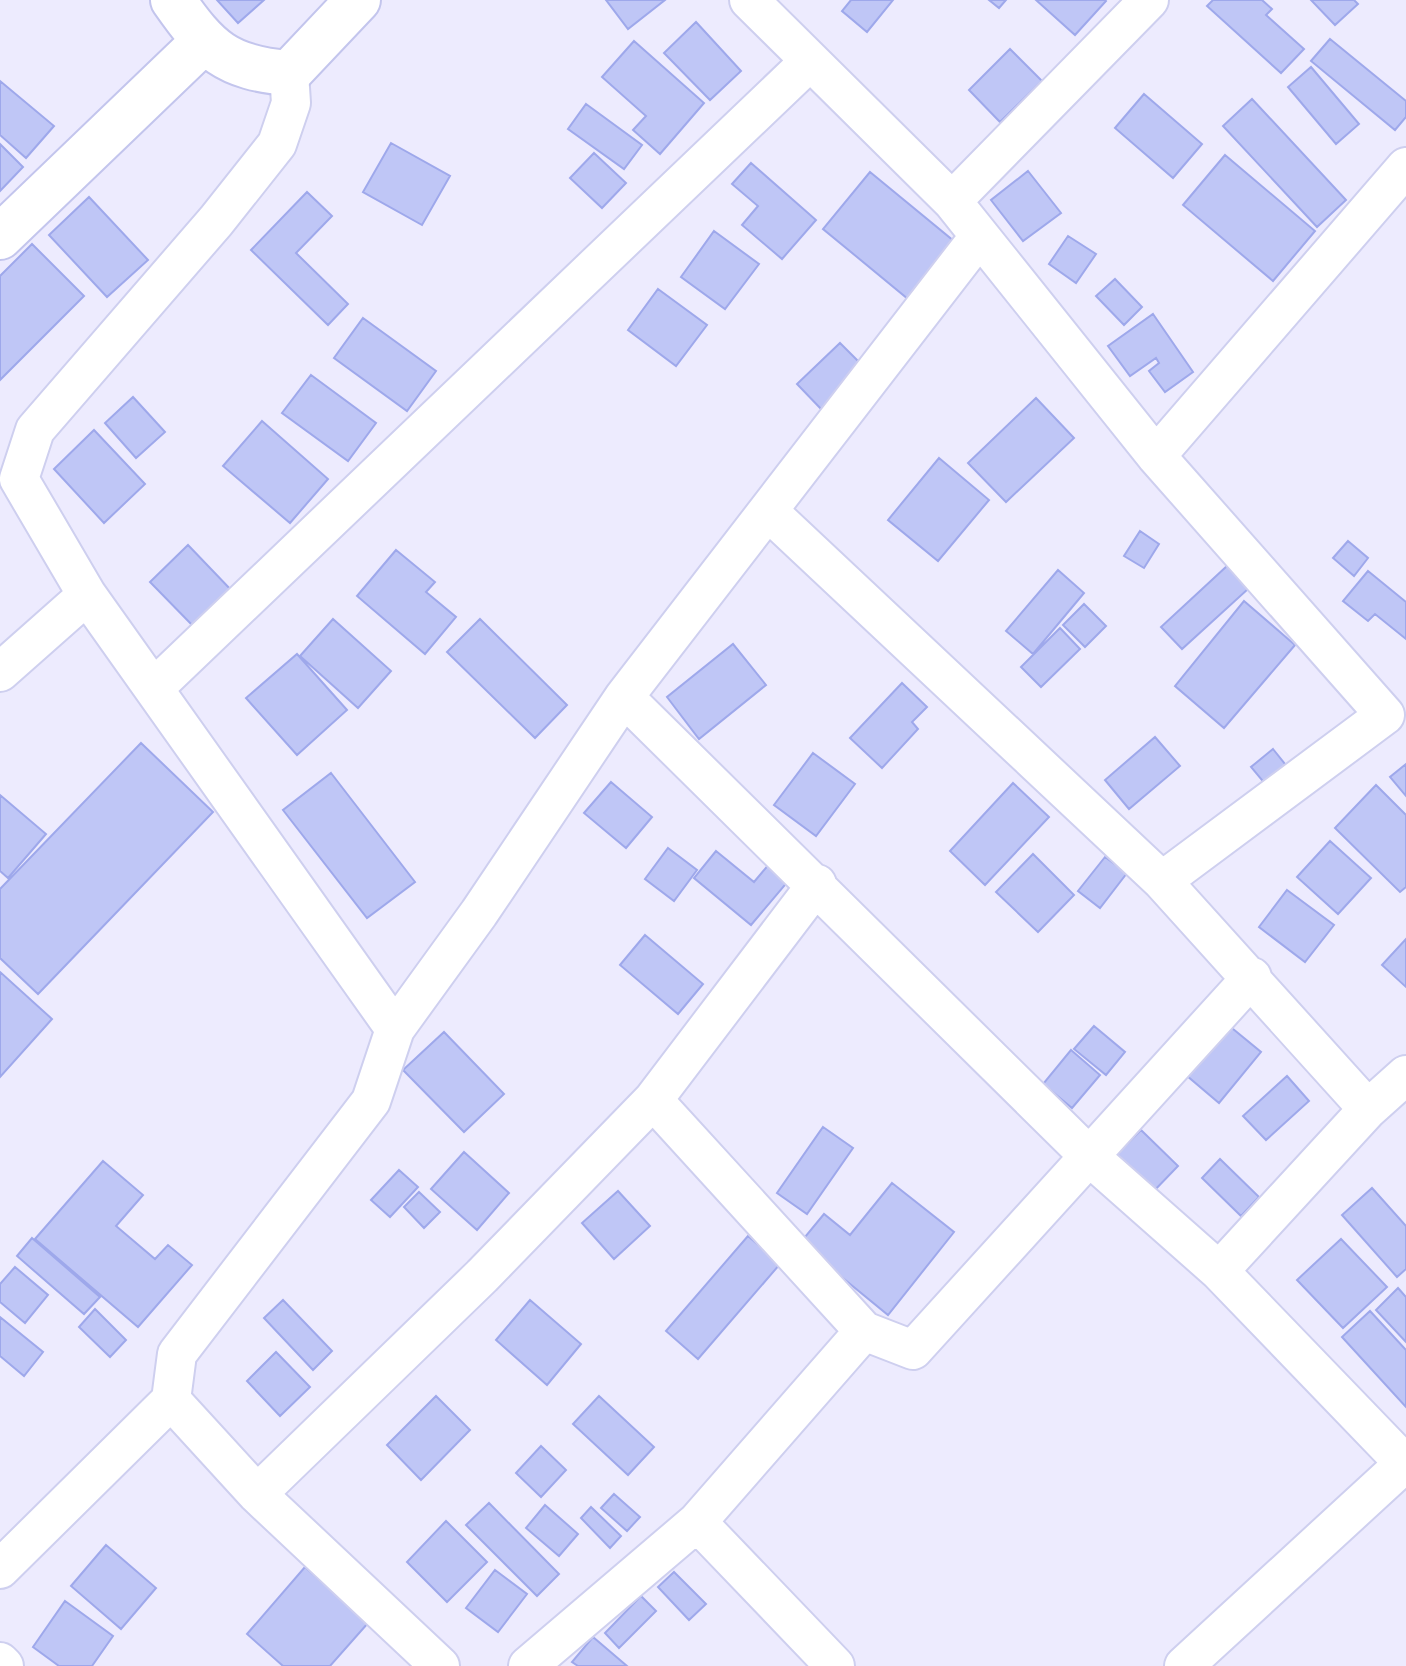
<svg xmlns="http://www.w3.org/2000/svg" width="1406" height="1666" viewBox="0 0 1406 1666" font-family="'Golos Text',sans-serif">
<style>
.building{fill:#bfc6f6;stroke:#9ea8eb;stroke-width:2}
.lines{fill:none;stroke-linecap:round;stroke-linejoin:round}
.street-casing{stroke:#cecfef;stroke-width:42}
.secondary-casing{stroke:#c3c5ed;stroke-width:48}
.street{stroke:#fff;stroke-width:38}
.secondary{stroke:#fff;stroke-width:44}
</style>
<rect width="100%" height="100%" fill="#edebfe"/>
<!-- building -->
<path class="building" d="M217,0H264L238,23Z
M606,0H665L628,29Z
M851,0H893L867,32L842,11Z
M989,0H1006L999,8Z
M1036,0H1105L1106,1L1075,35Z
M1213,0H1262L1272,9L1266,15L1304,49L1281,73L1207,6Z
M1311,0H1354L1358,4L1335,25Z
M696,22L741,71L710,100L664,53Z
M1330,39L1406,101V117L1395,130L1311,61Z
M634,41L704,103L660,154L633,130L646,116L602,77Z
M1010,49L1042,81L1000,122L969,90Z
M1311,67L1359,124L1336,144L1288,87Z
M0,81L54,126L26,158L0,135Z
M1144,94L1202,144L1173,178L1115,128Z
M1252,99L1346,200L1317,227L1223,126Z
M586,104L642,145L624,169L568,129Z
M391,143L450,176L422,225L363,192Z
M0,144L23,167L0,191Z
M594,153L626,183L602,208L570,178Z
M1225,155L1315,231L1273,281L1183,205Z
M751,163L816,220L782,259L742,225L758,206L732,184Z
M1028,171L1061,213L1023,241L991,200Z
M870,172L955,242L908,299L823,229Z
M307,192L332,216L296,253L348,304L328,325L251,250Z
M89,197L148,260L107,297L49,235Z
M714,231L759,264L725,309L681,277Z
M1068,236L1096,254L1076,283L1049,264Z
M32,244L84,296L0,380V276Z
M1115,279L1142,307L1124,325L1096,296Z
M658,289L707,325L676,366L628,330Z
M1153,314L1193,372L1165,392L1149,371L1159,363L1156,358L1130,376L1108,346Z
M363,318L436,371L407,411L334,358Z
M840,343L867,370L823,411L797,384Z
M311,375L376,423L348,461L282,413Z
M133,397L165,432L136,458L105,423Z
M1036,398L1074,438L1006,502L968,463Z
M262,421L328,479L290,523L223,466Z
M94,430L145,484L104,523L54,469Z
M939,458L989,500L938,561L888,520Z
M1140,531L1159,544L1144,568L1124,556Z
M1348,541L1368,558L1354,576L1333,558Z
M188,545L234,593L196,629L150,582Z
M396,550L435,582L426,592L456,617L425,654L357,596Z
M1227,566L1248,589L1182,649L1161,627Z
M1058,570L1084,593L1033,654L1006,631Z
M1368,571L1406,602V639L1375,614L1368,621L1343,601Z
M1244,601L1295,645L1224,728L1175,686Z
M1084,604L1106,626L1085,647L1063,625Z
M333,619L391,671L358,708L300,656Z
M480,619L567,705L535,738L447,652Z
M1060,628L1080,649L1041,687L1021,667Z
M733,644L766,685L699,739L667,697Z
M297,654L347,710L297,755L246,698Z
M902,683L927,707L912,722L918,729L882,768L850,738Z
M1155,737L1180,766L1129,809L1105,780Z
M141,743L213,812L38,994L0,958V889Z
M1273,749L1293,774L1272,792L1251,767Z
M813,753L855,784L816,836L774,805Z
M1406,764V796L1390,777Z
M331,773L415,882L367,918L283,810Z
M611,782L652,817L626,848L584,813Z
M1013,783L1049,817L985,885L950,851Z
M1376,785L1406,815V887L1400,892L1335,828Z
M0,795L46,834L8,878L0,871Z
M1330,841L1371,878L1338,914L1297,877Z
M668,848L697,870L674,901L645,879Z
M716,851L754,882L770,863L790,879L751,925L694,878Z
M1033,854L1074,895L1038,932L996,892Z
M1105,857L1127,873L1100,908L1078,891Z
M1287,890L1334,925L1305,962L1259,927Z
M645,935L703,984L678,1014L620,965Z
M1406,939V987L1382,965Z
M0,972L52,1019L0,1077Z
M1227,1024L1261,1052L1219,1103L1186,1075Z
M1094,1026L1125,1052L1106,1075L1074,1049Z
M444,1032L504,1094L464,1132L403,1070Z
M1071,1050L1100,1075L1072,1108L1043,1084Z
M1287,1076L1309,1101L1266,1140L1243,1116Z
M823,1127L853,1148L807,1214L777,1193Z
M1141,1130L1178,1166L1150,1195L1113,1158Z
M464,1152L509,1193L477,1230L431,1189Z
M1220,1159L1259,1197L1241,1216L1202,1178Z
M103,1161L143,1195L116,1226L155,1259L168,1245L192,1265L138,1327L35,1239Z
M399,1170L418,1187L390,1217L371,1200Z
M892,1183L954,1232L888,1315L800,1243L824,1214L850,1235Z
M1372,1188L1406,1226V1269L1397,1277L1342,1215Z
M618,1191L650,1226L614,1259L582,1223Z
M419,1192L440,1212L424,1228L404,1207Z
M748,1236L780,1264L698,1359L666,1331Z
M32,1238L100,1297L84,1314L17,1256Z
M1341,1239L1387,1287L1343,1328L1297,1280Z
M15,1267L48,1295L25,1323L0,1302V1284Z
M1398,1288L1406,1297V1342L1376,1310Z
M283,1300L332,1351L313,1370L264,1318Z
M530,1300L581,1344L547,1385L496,1340Z
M95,1309L126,1340L110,1357L79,1327Z
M1370,1311L1406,1350V1407L1342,1337Z
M0,1317L43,1352L24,1376L0,1356Z
M276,1352L310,1387L280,1416L247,1381Z
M436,1396L470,1430L421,1480L387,1445Z
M599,1396L654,1447L628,1475L573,1424Z
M541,1446L566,1470L541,1497L516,1473Z
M614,1494L640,1517L627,1531L601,1508Z
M489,1503L559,1574L537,1596L466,1525Z
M545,1505L578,1534L559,1556L526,1528Z
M591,1507L621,1536L610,1548L581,1518Z
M446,1521L487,1562L447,1602L407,1562Z
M106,1545L156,1588L121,1629L71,1586Z
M305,1567L368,1623L330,1666H283L247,1634Z
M495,1570L527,1594L498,1632L466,1608Z
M674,1572L706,1604L689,1620L658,1587Z
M641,1596L656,1611L619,1648L605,1633Z
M65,1601L113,1636L92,1666H59L33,1647Z
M593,1637L627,1666H578L572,1662Z"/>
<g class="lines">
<!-- street casing -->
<g class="street-casing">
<path id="street" d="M749,0L952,201L1156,456L1385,715L1162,881L1368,1109L1219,1271L1406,1465
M289,73L291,103L277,144L216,221L35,430L19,479L87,595L395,1029
M952,201L1149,0
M1156,456L1406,167
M768,511L1162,881
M0,672L87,595
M154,688L809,62
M624,697L1090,1157L1219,1271
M1368,1109L1406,1075
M864,1331L913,1350L1252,977
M257,1494L482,1276L653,1100L817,884
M697,1522L835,1666
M0,1569L171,1400
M0,1662L4,1666
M440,1666L257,1494L171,1400L177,1354L371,1101L395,1029L479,913L624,697L979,237
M528,1666L697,1522L864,1331L653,1100
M1184,1666L1406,1462"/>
</g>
<!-- secondary casing -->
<g class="secondary-casing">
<path id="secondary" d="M173,0C208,50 226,68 289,73L358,0
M0,237L203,42"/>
</g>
<!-- street -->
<use href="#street" class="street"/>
<!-- secondary -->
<use href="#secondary" class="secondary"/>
</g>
</svg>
